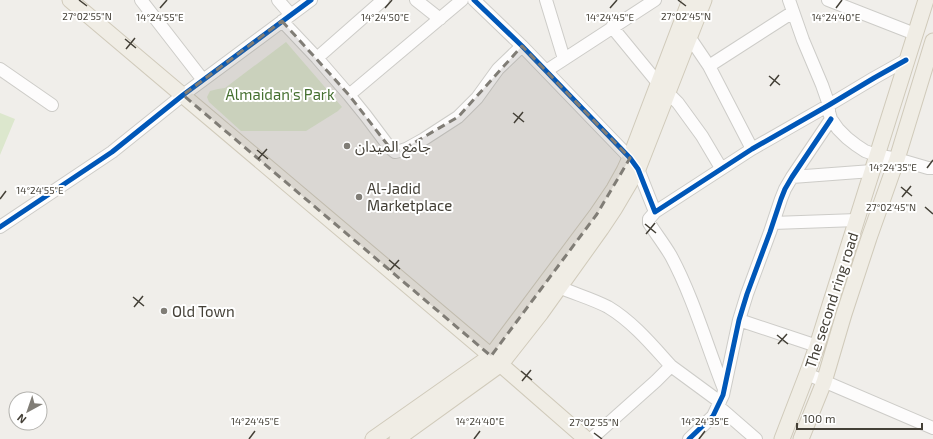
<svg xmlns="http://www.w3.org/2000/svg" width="933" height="439" viewBox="0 0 933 439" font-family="'Exo 2','Noto Sans Arabic',sans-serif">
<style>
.green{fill:#dce7cd}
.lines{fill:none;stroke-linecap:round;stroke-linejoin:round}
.minor-casing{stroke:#cdccc8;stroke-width:14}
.major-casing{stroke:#d0caba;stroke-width:17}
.minor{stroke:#fdfcfc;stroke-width:12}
.major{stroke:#f0ede5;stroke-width:15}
.cycleway-casing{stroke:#fff;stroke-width:8}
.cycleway{stroke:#0057b8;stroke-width:5}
.marked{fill:#807d76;fill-opacity:0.2;stroke:#807d76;stroke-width:3;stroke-dasharray:8 5;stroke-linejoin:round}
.ticks{fill:none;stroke:#444037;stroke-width:1.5}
.poi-dot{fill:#807d76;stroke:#fff;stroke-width:1.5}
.labels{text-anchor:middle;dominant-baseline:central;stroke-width:4;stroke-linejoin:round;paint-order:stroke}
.park-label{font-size:15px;fill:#457030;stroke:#fff}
.poi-label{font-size:15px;fill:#444037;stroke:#fff;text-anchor:start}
.street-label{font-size:15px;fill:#444037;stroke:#fff}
.ticks-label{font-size:10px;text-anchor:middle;fill:#444037;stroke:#fff;stroke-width:4;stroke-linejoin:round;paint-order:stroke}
</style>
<rect width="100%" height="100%" fill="#f0eeea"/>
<!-- green -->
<path class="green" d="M286,42L342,107L338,111L306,131H241L209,102L207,97L210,91L218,89L225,88Z
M0,113L15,119L0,155Z"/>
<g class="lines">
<!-- minor casing -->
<g class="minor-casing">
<path id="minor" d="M141,0L203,80
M278,0L291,15
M416,0L440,19
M474,0L522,46L630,158L638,169L655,212L752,149L829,105L874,78L906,60
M546,0L564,59
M789,0L803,40L822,85L829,105V112L831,119L838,129L847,138L856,145L865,151L876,155L897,159L928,168H933
M828,0L915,34
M282,21L317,58L349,95L462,0
M612,27L658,83L678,103L702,136L721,168
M690,38L709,66L752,149
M317,58L383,0
M709,66L793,12
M0,69L52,105
M546,71L655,0
M349,95L366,116L390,148L395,152L400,151L406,149L424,139L458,117L477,98L498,69L522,46
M792,177L872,171
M655,212L649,219V223C656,234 664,244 671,256C693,297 707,346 724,389
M773,223L857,220
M0,227L112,152L183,95L311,0
M559,287C575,294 593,299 608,307C633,322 652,345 671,366
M739,320L817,346
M807,374L933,428
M718,406L756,439
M591,439L656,381L671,366L720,402
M689,439L713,416L723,395L739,320L747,294L770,232L781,199L785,189L792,177L831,119"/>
</g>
<!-- major casing -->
<g class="major-casing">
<path id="major" d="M70,0L491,356L586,439
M373,439L491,356L597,214L614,189L624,171L630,158L690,0
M397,439L501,364L541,313L601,229L615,208L638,169L704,0
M782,439L807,374L817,346L926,0
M801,439L824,382L844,314L869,238L897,159L933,41"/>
</g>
<!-- minor -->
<use href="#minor" class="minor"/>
<!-- major -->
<use href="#major" class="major"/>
<!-- cycleway casing -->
<g class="cycleway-casing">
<path id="cycleway" d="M474,0L522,46L630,158L638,169L655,212L752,149L829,105L874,78L906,60
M0,227L112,152L183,95L311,0
M689,439L713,416L723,395L739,320L747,294L770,232L781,199L785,189L792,177L831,119"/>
</g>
<!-- cycleway -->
<use href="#cycleway" class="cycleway"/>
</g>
<!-- marked area -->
<path class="marked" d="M282,21L349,95L390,148L400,151L458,117L522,46L630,158L597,214L491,356L183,95Z"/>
<!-- ticks -->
<path class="ticks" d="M79,0L87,6M678,0L686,6M160,8L167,0M385,8L392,0M610,8L617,0M836,8L842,0M125,39L136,48M126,49L135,38M769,76L780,85M770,86L779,75M513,113L524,122M514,123L523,112M257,150L268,159M258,159L267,149M927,168L933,160M901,187L912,196M902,197L911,186M0,199L6,191M925,207L933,214M645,224L656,233M646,234L655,223M389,260L400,269M390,270L399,260M133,297L144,306M134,307L143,296M777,335L788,344M778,344L787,334M521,371L532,380M522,381L531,370M594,433L602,439M249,439L255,431M474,439L480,431M699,439L705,431"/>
<!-- markers -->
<g class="poi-dot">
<circle cx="347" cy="146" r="4"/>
<circle cx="359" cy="197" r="4"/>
<circle cx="164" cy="311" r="4"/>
</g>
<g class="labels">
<!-- park labels -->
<g class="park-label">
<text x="280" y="94">Almaidan's Park</text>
</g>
<!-- poi labels -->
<g class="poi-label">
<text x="355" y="146">جامع الميدان</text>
<text x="367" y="188">Al-Jadid<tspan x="367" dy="17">Marketplace</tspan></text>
<text x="172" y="311">Old Town</text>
</g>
<!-- street labels -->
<g class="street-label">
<text transform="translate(831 300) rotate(-72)">The second ring road</text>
</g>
</g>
<g class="ticks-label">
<text x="87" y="20">27°02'55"N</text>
<text x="686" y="20">27°02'45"N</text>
<text x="160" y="21">14°24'55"E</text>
<text x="385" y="21">14°24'50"E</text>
<text x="610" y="21">14°24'45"E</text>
<text x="836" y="21">14°24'40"E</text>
<text x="893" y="171">14°24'35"E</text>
<text x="40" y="194">14°24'55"E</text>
<text x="891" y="211">27°02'45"N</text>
<text x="255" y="425">14°24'45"E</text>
<text x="480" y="425">14°24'40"E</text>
<text x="705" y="425">14°24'35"E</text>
<text x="594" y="426">27°02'55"N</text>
</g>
<!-- north arrow -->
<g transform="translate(28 411) rotate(220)"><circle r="19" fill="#ffffff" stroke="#b4b3af"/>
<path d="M0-3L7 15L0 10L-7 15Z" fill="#807d76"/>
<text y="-6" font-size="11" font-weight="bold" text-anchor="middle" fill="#444037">N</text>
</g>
<!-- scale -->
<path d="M797 423v6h125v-6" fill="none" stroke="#444037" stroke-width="2"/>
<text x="803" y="423" font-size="12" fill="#444037" stroke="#ffffff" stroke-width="3" paint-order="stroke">100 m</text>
</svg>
